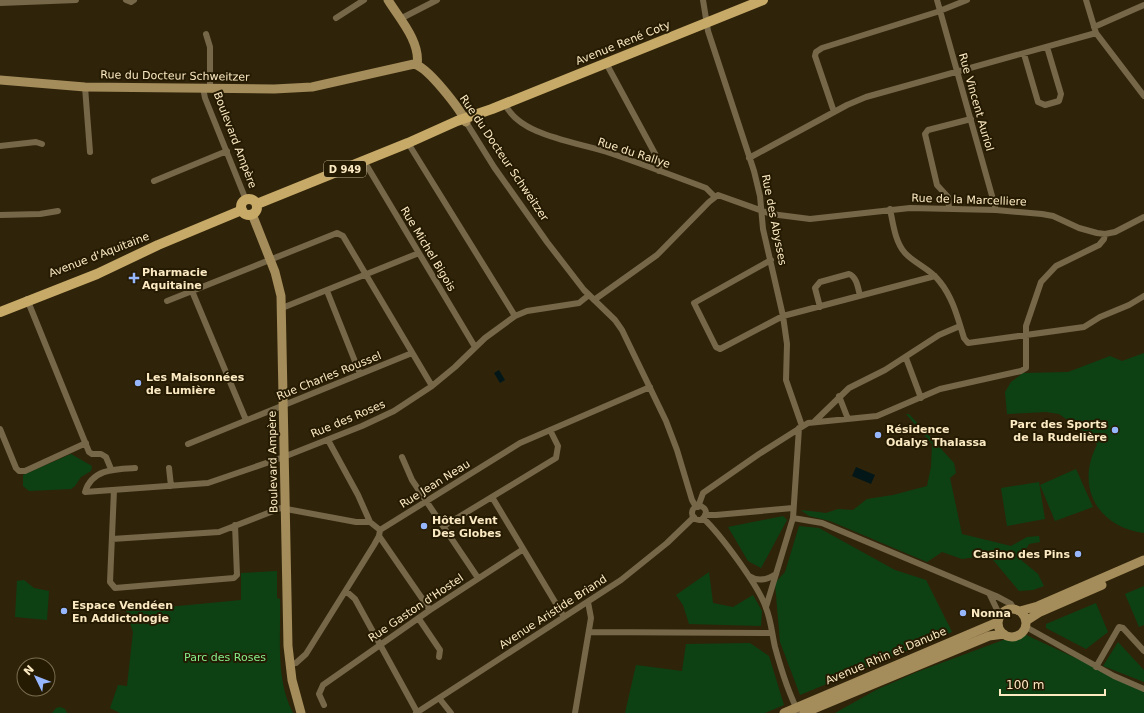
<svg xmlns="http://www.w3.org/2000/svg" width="1144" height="713" viewBox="0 0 1144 713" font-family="'DejaVu Sans',sans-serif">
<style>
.green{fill:#0d4114}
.water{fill:#031719}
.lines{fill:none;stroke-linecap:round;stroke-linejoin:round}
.street{stroke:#766749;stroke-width:6}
.secondary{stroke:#a48c5b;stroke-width:9}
.primary{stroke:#c7a968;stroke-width:10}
.poi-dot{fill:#96b6fd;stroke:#251a02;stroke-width:1.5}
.labels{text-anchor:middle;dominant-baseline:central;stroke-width:4;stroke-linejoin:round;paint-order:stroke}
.shield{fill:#251a02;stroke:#bcac89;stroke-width:1}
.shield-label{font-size:10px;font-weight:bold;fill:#fceac3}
.street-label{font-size:11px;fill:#fceac3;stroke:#251a02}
.poi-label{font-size:11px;font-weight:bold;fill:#fceac3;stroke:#251a02;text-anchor:start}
.park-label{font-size:11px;fill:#85ee8c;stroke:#251a02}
</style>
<rect width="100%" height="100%" fill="#2f240a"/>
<!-- green -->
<path class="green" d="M1144,353V533C1098,527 1075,487 1097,445L1092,437L1059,414L1046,412L1007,414L1005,392L1011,382L1023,373L1068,372L1110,356L1122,361Z
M906,414H909L954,463L956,473L950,478L962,534L1011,546L1027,537L1039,536L1040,542L1029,544L1020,559L1038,574L1044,586L1033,590L1019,591L989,555L962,559L942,552L927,562L830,521L809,516L801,510L826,513L838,509L853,510L867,499L893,495L927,486L931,467L932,444Z
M71,454L92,466L91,471L81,477L75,486L71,489L29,491L23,486V475Z
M1076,469L1093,507L1055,521L1040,485Z
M1039,482L1045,519L1007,526L1001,488Z
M783,516L787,520L761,568L748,561L728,527Z
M799,526L819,528L895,570L926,580L952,632L800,695L780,642L775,583L785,572Z
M277,571V598L280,599C281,636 275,679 293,713H120L110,708L118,685L127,686L133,632L126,611L241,600V573Z
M709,572L713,603L733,607L753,595L762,611L761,626L689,624L683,605L676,595Z
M24,580L34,588L49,591L47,620L15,617L17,581Z
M1144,586V625L1139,627L1125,594Z
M1096,603L1108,632L1086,649L1046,628V624Z
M1022,633L1144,690V713H835L876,690L917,672Z
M1118,642L1144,670V682L1103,666Z
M750,643L769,656L784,705L765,713H625L636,665L682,671L686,644Z
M60,707L65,709L67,713H52L56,708Z"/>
<!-- water -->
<path class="water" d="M499,370L505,380L500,383L494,373Z
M856,467L875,475L871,484L852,476Z"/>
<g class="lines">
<!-- street -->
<path class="street" d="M126,0L131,2L134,0
M703,0L708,31L754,171L760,196L763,229L783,316L787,344L786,380L802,426
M937,0L996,210
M1086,0L1096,33L1144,96
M0,3L76,0
M336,18L364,0
M400,19L437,0
M1094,27L1144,5
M206,34L210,47V88
M1024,54L1038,102L1045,105L1059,101L1061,94L1047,47
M606,63L660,163L659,171
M85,87L90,152
M203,88L205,98L246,200
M505,104C520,137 579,142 610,153C642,164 674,176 706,188L715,197
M834,112L815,56L816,52L822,48L937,12L967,0
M466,122L494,167L547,242L584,290L615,320L622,330L666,421L677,450L692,500L696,507
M408,143L515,316
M0,146L36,142L42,144
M749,158L847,105L866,97L1096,33
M364,161L475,347
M154,181L227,151
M949,208L948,197L937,185L925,134L928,130L971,119
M890,209C893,223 895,242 905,253C915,264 931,269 940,282C953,298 958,319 964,338L968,343L1084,327L1100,317L1129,305L1144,296
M0,215L40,214L58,211
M771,260L694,303L716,347L720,349L783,316L935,276
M192,291L246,420
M327,291L360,374
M27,299L89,452L92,454H101L106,457L111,469
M594,300L657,255L709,202L718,195L771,214L810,219L910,208L996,210L1042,214L1053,216L1079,228L1097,233L1105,234L1115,232L1144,217
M167,301L337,233L343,236L432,386
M820,307L815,288L820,282L849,274C857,277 858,288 860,296
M282,308L419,253
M906,358L921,398
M839,396L848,419
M815,421L849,388L885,370L939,335L960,326
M0,429L16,468L19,471H25L86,443
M328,440L358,495L370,522
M188,444L412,353
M402,457L412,480L478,578
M135,468C115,469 92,469 85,492L208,483L281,458L362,426L394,411L432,386L455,367L485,338L515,316L527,311L579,303L589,295
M169,468L171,486
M114,490L110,582L115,588L234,578L237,575L235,525
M492,497L564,617
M692 513a7 7 0 1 1 14 0a7 7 0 1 1-14 0Z
M698,507L703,493L759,454L808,423L877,416L940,389L1021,371L1026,368V326L1041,282L1056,266L1099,245L1104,239L1105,234
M705,515H716L793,508
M703,518C720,534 759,586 766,608C771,620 772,634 775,647C781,669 788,693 799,713
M793,518L822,523L996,596L1011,604L1014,609
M444,526L556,458L558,446L550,430
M380,530L520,443L650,387
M379,536L430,610
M112,539L219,532L281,508L356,522H370L380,530
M749,576C758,582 767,580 776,574
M346,591L355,599L417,712
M990,595L1000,616
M766,607L793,518L799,428
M419,619L440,650L439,657
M1026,627L1114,676L1144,689
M589,632L772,633
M290,664L296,663L306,654L374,545L379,536L380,530
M1096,667L1119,627L1123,628L1144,651
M439,698L451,713
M324,705L319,694L323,685L430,610L522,550
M416,713L621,580L667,543L694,517
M575,713L591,618L588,602"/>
<!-- secondary -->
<path class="secondary" d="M388,0C399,18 421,42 417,65
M0,80L85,87L274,89L312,87L414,64C428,67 460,109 466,122
M252,214L275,272L281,296L288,646L292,680L301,713
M998 623a14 14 0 1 1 28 0a14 14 0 1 1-28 0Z
M1020,611L1038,606L1144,560
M1026,621L1040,612L1102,585
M784,713L998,622
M804,713L989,636L1004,634"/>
<!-- primary -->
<path class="primary" d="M241 207a8 8 0 1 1 16 0a8 8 0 1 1-16 0Z
M257,204L408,143L457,121L492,109L763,0
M0,312L97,274L158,245L242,210"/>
</g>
<!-- markers -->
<g class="poi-dot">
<path d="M132 272h4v4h4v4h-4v4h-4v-4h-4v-4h4z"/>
<circle cx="138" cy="383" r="4"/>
<circle cx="1115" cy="430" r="4"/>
<circle cx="878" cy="435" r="4"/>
<circle cx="424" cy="526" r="4"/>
<circle cx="1078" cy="554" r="4"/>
<circle cx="64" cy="611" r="4"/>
<circle cx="963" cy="613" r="4"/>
</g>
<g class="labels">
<!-- shield labels -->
<rect class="shield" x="324" y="161" width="42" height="16" rx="3"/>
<g class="shield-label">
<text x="345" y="169">D 949</text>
</g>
<!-- street labels -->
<g class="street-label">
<text transform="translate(623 43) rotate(-22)">Avenue René Coty</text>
<text transform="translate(175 76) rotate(1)">Rue du Docteur Schweitzer</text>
<text transform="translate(976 102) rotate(74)">Rue Vincent Auriol</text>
<text transform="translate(235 140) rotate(69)">Boulevard Ampère</text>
<text transform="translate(634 153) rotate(18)">Rue du Rallye</text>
<text transform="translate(504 158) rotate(56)">Rue du Docteur Schweitzer</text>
<text transform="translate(969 200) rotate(2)">Rue de la Marcelliere</text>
<text transform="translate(774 220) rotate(79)">Rue des Abysses</text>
<text transform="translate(428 249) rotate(59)">Rue Michel Bigois</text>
<text transform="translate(99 255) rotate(-21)">Avenue d'Aquitaine</text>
<text transform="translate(329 376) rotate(-22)">Rue Charles Roussel</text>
<text transform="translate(348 419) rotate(-23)">Rue des Roses</text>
<text transform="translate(273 462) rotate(-91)">Boulevard Ampère</text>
<text transform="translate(435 484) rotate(-32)">Rue Jean Neau</text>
<text transform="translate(416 608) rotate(-34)">Rue Gaston d'Hostel</text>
<text transform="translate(553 612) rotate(-33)">Avenue Aristide Briand</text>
<text transform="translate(886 656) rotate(-23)">Avenue Rhin et Danube</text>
</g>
<!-- poi labels -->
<g class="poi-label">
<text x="142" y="272">Pharmacie<tspan x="142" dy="13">Aquitaine</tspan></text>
<text x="146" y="377">Les Maisonnées<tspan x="146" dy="13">de Lumière</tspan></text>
<text x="1107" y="424" text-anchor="end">Parc des Sports<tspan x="1107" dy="13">de la Rudelière</tspan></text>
<text x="886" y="429">Résidence<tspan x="886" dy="13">Odalys Thalassa</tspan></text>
<text x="432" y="520">Hôtel Vent<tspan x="432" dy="13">Des Globes</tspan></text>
<text x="1070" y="554" text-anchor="end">Casino des Pins</text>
<text x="72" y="605">Espace Vendéen<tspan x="72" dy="13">En Addictologie</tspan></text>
<text x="971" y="613">Nonna</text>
</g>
<!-- park labels -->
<g class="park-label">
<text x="225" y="657">Parc des Roses</text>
</g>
</g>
<!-- north arrow -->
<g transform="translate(36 677) rotate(313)"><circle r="19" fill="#251a02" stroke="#7b6d4f"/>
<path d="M0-3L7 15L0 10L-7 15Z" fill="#96b6fd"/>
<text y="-6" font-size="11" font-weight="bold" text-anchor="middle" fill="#fceac3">N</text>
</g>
<!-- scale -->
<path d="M1000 689v6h105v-6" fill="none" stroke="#fceac3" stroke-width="2"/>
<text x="1006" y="689" font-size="12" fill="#fceac3" stroke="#251a02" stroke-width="3" paint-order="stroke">100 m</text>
</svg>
